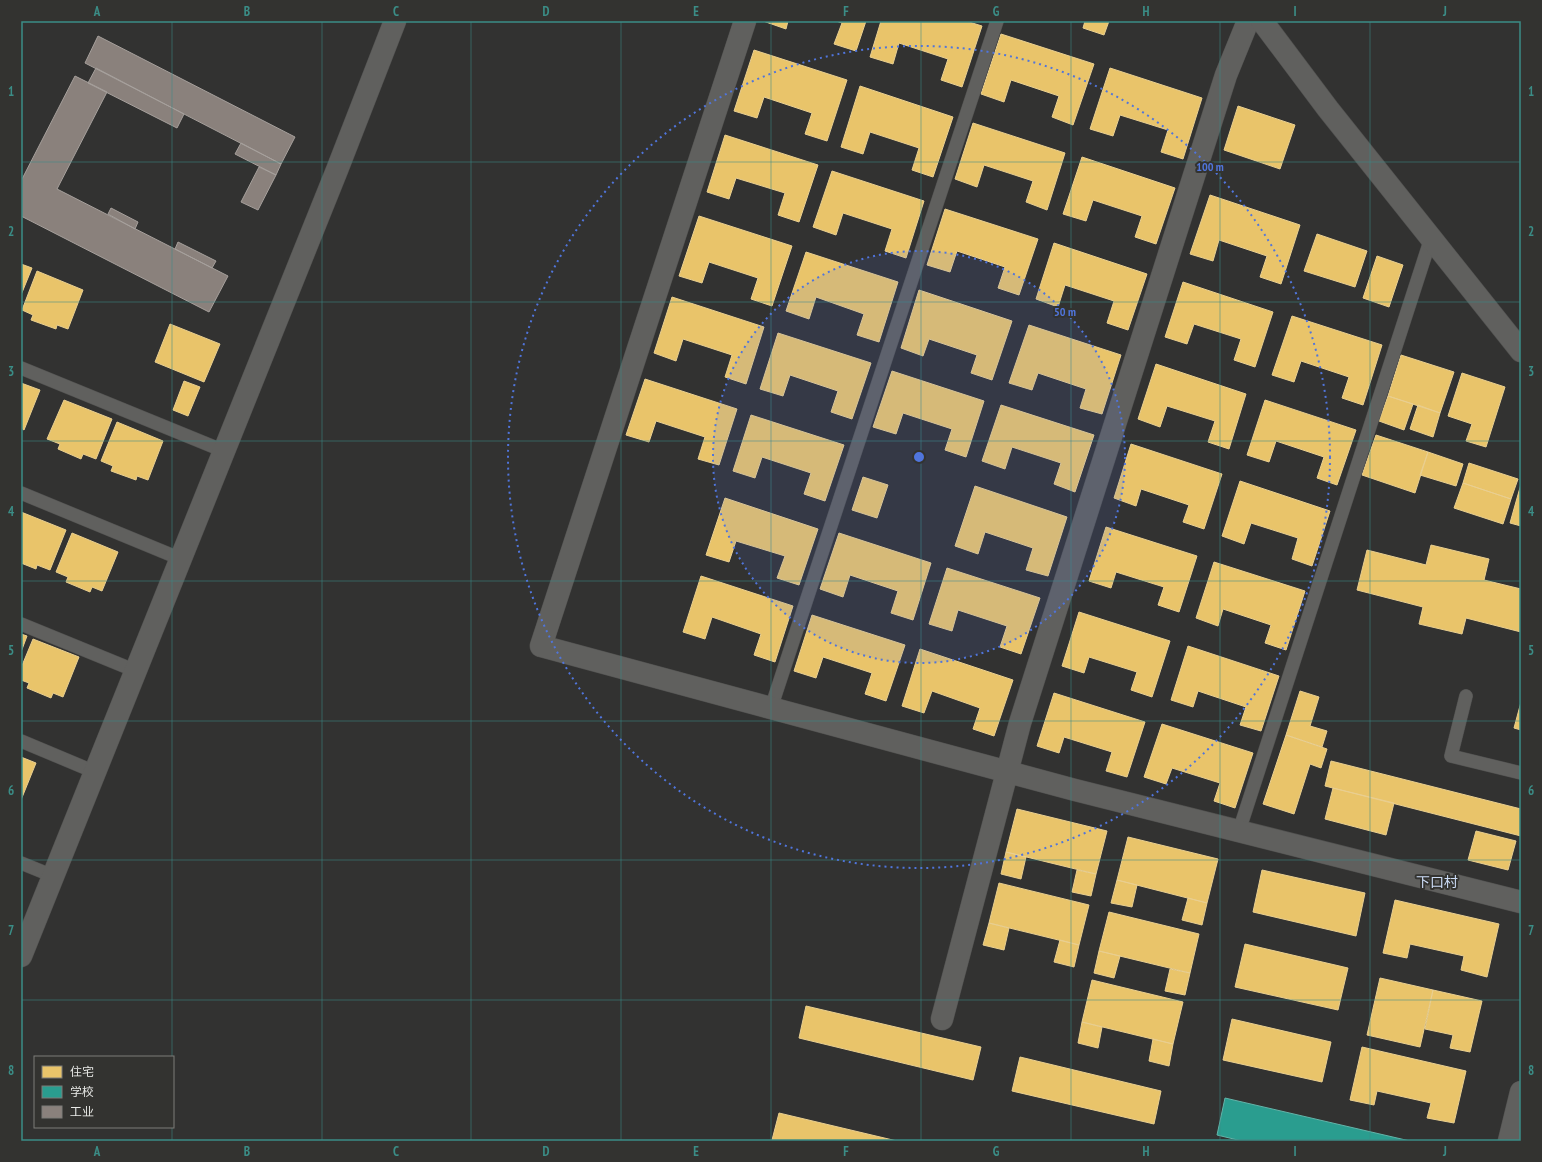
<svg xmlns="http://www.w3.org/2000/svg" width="1542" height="1162" viewBox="0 0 1542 1162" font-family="'PT Sans Narrow','Noto Sans SC',sans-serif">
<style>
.homes{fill:#e9c46a;stroke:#e9cf90}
.schools{fill:#2a9d8f;stroke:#63b4a9}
.industry{fill:#8a817c;stroke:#a6a09c}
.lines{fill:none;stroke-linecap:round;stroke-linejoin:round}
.service-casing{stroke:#50504f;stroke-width:14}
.minor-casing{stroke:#50504f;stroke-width:23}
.tertiary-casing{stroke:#50504f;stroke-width:23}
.service{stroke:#60605e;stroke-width:13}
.minor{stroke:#60605e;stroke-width:22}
.tertiary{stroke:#60605e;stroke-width:22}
.grid{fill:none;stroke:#3b8d86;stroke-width:1;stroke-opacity:0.55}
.ring{fill:none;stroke:#5075dc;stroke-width:2;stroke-dasharray:2 4}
.labels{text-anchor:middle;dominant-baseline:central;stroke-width:4;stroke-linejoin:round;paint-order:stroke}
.quarter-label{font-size:14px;fill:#ccdcf6;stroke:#333330}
.centre{fill:#5075dc;stroke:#333330;stroke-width:2}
.ring-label{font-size:12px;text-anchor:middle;font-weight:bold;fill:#5075dc;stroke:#333330;stroke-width:4;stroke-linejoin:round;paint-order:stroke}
.neatline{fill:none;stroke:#3b8d86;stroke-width:1.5}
.grid-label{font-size:13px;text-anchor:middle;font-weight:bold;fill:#3b8d86}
</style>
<rect width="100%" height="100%" fill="#323231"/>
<!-- homes -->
<path class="homes" d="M763,21H788L786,29Z
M836,21H866L856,51L834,44L842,23Z
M881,21H966L982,26L962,87L941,80L948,59L899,43L893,64L870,57Z
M1085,21H1109L1104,35L1083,28Z
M1001,34L1094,64L1073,125L1052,117L1059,96L1011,80L1004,102L981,94Z
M754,50L847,80L827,141L805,134L812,113L764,97L757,118L734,111Z
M1110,68L1202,98L1183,159L1161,152L1168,130L1120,115L1113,136L1090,129Z
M860,86L953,117L933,177L912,170L919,148L870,132L863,154L841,147Z
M1238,106L1295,125L1280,169L1224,150Z
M973,123L1065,153L1047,210L1026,202L1033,181L984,165L977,187L955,179Z
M725,135L818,165L799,222L778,215L785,193L736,178L729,199L707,192Z
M1082,157L1175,188L1156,244L1135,237L1142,216L1093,200L1086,221L1063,214Z
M832,171L924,201L906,258L885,251L892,229L843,213L836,235L813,227Z
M1210,195L1300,225L1281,284L1260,277L1267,256L1219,240L1213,261L1190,254Z
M945,209L1038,239L1019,295L998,288L1005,267L957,251L950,272L927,265Z
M699,216L792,246L772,306L751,299L758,278L709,262L702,283L679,276Z
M1317,234L1367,251L1355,287L1304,271Z
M1054,243L1147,274L1128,330L1107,323L1114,301L1065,285L1058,307L1036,299Z
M806,252L898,282L879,342L857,335L864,314L816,297L809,319L786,311Z
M1377,256L1403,265L1389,307L1363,298Z
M21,264L32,268L21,295Z
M37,271L83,290L68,329L57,325L56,329L31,320L33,315L22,310Z
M1183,282L1273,312L1255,367L1234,360L1241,339L1194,324L1187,344L1165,337Z
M919,290L1012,321L992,380L971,373L977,355L929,339L923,356L901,348Z
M672,297L764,327L746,384L725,377L732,355L683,339L676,361L654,353Z
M1292,316L1382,345L1363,405L1342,398L1349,377L1301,361L1294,382L1272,375Z
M170,324L220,344L204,382L155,362Z
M1029,325L1121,355L1102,414L1080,408L1086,389L1038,373L1032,390L1009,383Z
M778,333L871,363L852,419L831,412L838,391L790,375L783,396L760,389Z
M1401,355L1454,372L1440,413L1388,396Z
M1156,364L1246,394L1229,449L1208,442L1215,421L1167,406L1160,427L1138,419Z
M892,371L984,401L966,457L945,450L952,429L903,413L896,434L873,427Z
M1462,373L1505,387L1486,447L1466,441L1472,424L1448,416Z
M645,379L737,409L719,465L698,459L705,437L656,421L649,442L626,435Z
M184,381L200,387L188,416L173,410Z
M21,383L40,390L24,430L21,428Z
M1388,396L1413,404L1404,430L1379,421Z
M64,400L112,419L96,459L83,454L81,459L58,449L60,444L47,439Z
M1265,400L1356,430L1337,485L1317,478L1324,457L1276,441L1269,462L1247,455Z
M1001,405L1094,435L1075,492L1054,484L1061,463L1012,447L1005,469L982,461Z
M1418,405L1440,413L1433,437L1410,429Z
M751,415L844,445L825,501L804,494L811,473L762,457L755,478L733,471Z
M117,422L163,441L148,480L137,476L136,480L111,471L113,466L101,461Z
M1376,435L1428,452L1415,493L1362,475Z
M1131,444L1222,474L1204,529L1183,522L1189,505L1141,489L1136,506L1114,498Z
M1428,452L1463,464L1456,486L1420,475Z
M1469,463L1518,479L1511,499L1463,483Z
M863,477L888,485L877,518L852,510Z
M1240,481L1330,511L1312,566L1292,559L1298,538L1251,523L1244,544L1222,536Z
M1463,483L1511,499L1503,524L1454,508Z
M1521,484V526L1510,523Z
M975,486L1067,517L1048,576L1026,570L1033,548L985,532L978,554L955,546Z
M725,498L818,529L799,585L777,578L785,556L736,541L729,562L706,555Z
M21,512L66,530L50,570L37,565L36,569L21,563Z
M1106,527L1197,556L1179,612L1158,605L1164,587L1116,572L1111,588L1089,581Z
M72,533L118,552L102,591L92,587L90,592L66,582L68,577L56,572Z
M839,533L931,563L913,620L891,613L898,591L850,575L843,597L820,589Z
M1431,545L1489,559L1484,580L1521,589V632L1466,618L1462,634L1419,624L1423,607L1357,590L1367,550L1426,565Z
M1214,562L1305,591L1286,650L1265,643L1271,625L1223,609L1218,626L1196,618Z
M947,568L1040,598L1021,654L1000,647L1007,626L958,610L952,631L929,624Z
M701,576L793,606L775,662L754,655L761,634L712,617L705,639L683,632Z
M1079,612L1170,641L1152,697L1131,690L1137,672L1089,657L1084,673L1062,666Z
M812,615L905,645L886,701L865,694L872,673L823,657L816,678L794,671Z
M21,634L27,636L21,652Z
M33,639L79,657L63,697L53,693L51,698L27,688L29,683L21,680V668Z
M1188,646L1279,676L1261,731L1240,725L1246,707L1198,691L1193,707L1171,700Z
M920,649L1013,680L994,736L973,729L980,708L932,691L924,713L902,706Z
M1300,691L1319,697L1310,726L1327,731L1322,747L1286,735Z
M1054,693L1145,722L1127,777L1106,771L1112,752L1064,737L1059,753L1037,746Z
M1521,702V730L1514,728Z
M1162,724L1253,753L1235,808L1214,801L1220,783L1172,768L1166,784L1144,777Z
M1286,735L1327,749L1321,768L1310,764L1294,814L1263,804Z
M21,757L36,763L21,800Z
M1331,761L1521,809V836L1325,786Z
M1333,788L1394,803L1386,835L1325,819Z
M1017,809L1107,831L1096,874L1006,852Z
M1476,831L1516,841L1508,870L1468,860Z
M1128,837L1218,859L1207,903L1117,880Z
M1006,852L1026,857L1021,879L1001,874Z
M1077,870L1096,874L1091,896L1072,892Z
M1262,870L1365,893L1356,936L1253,912Z
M1117,880L1137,885L1132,907L1111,903Z
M999,883L1089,905L1079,945L989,923Z
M1188,898L1207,903L1202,925L1182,920Z
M1395,900L1499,924L1487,977L1461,970L1464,956L1410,944L1407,958L1383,953Z
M1109,912L1199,934L1190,973L1099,951Z
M989,923L1009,928L1004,950L983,945Z
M1060,940L1079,945L1074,967L1054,962Z
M1245,944L1348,968L1338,1010L1235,987Z
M1099,951L1120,956L1114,978L1094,973Z
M1170,969L1190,973L1185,995L1165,991Z
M1380,978L1433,990L1420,1047L1367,1035Z
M1092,980L1183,1002L1173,1044L1082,1022Z
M1433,990L1482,1001L1470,1052L1450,1048L1453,1035L1425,1029Z
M806,1006L981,1047L973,1080L799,1038Z
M1232,1019L1331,1042L1322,1082L1223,1060Z
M1082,1022L1102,1027L1098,1048L1078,1043Z
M1153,1039L1173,1044L1169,1066L1149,1061Z
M1362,1047L1466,1071L1454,1123L1427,1118L1431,1103L1377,1091L1374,1105L1350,1100Z
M1020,1057L1161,1091L1154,1124L1012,1091Z
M779,1113L897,1141H777L772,1140Z"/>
<!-- schools -->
<path class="schools" d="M1225,1098L1410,1141H1242L1217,1135Z"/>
<!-- industry -->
<path class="industry" d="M98,36L295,137L281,164L85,63Z
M96,68L184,114L177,128L88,83Z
M75,76L107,92L57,189L228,276L209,312L21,216V181Z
M241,143L281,164L276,175L235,154Z
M259,167L276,175L258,210L241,202Z
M111,208L138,222L135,229L108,214Z
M178,242L216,261L212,268L175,249Z"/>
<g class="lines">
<!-- service casing -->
<g class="service-casing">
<path id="service" d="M21,368L224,451
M21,493L181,559
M21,624L136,671
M1466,696L1451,756L1521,773
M771,708L997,21
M21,741L95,772
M1239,831L1431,238
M21,863L53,876"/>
</g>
<!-- minor casing -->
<g class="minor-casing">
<path id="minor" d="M745,21L541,646L1075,790L1521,902
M942,1019L1020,723L1226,75L1248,21"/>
</g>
<!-- tertiary casing -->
<g class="tertiary-casing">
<path id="tertiary" d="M1262,21L1328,109L1521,351
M21,956L337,170L395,21
M1509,1141L1521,1092"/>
</g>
<!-- service -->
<use href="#service" class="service"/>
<!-- minor -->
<use href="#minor" class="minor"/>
<!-- tertiary -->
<use href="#tertiary" class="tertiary"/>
</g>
<!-- grid -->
<path class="grid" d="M172,21V1057M322,21V1141M471,21V1141M621,21V1141M771,21V1141M921,21V1141M1071,21V1141M1220,21V1141M1370,21V1141M21,162H1521M21,302H1521M21,441H1521M21,581H1521M21,721H1521M21,860H1521M21,1000H1521M172,1127V1141"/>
<!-- distance rings -->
<circle cx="919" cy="457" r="206" fill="#5075dc" fill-opacity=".12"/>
<g class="ring">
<circle cx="919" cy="457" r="206"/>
<circle cx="919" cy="457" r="411"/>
</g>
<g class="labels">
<!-- quarter labels -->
<g class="quarter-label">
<text x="1437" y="882">下口村</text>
</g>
</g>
<circle cx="919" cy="457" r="6" class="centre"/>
<g class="ring-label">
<text x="1210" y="171">100 m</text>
<text x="1065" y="316">50 m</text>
</g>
<!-- border -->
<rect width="1542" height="1162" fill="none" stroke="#333330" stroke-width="44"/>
<!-- legend -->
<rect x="34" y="1056" width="140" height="72" fill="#333330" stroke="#7c7c79"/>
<rect x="42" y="1066" width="20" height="12" fill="#e9c46a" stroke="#7c7c79"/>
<text x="70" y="1076" font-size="12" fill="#e9eae7">住宅</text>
<rect x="42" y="1086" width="20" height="12" fill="#2a9d8f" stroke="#7c7c79"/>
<text x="70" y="1096" font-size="12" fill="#e9eae7">学校</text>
<rect x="42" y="1106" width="20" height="12" fill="#8a817c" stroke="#7c7c79"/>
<text x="70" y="1116" font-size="12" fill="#e9eae7">工业</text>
<rect x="22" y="22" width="1498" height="1118" class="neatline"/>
<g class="grid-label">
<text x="97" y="16">A</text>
<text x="247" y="16">B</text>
<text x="396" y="16">C</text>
<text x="546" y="16">D</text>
<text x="696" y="16">E</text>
<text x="846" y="16">F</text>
<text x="996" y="16">G</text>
<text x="1146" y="16">H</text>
<text x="1295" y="16">I</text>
<text x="1445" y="16">J</text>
<text x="11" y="96">1</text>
<text x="1531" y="96">1</text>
<text x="11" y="236">2</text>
<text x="1531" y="236">2</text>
<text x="11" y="376">3</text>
<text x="1531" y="376">3</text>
<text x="11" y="516">4</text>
<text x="1531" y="516">4</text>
<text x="11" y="655">5</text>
<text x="1531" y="655">5</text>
<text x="11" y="795">6</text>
<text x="1531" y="795">6</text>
<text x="11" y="935">7</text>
<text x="1531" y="935">7</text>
<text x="11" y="1075">8</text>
<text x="1531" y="1075">8</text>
<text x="97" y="1156">A</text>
<text x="247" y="1156">B</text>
<text x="396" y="1156">C</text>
<text x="546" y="1156">D</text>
<text x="696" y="1156">E</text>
<text x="846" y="1156">F</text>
<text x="996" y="1156">G</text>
<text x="1146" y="1156">H</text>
<text x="1295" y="1156">I</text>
<text x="1445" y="1156">J</text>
</g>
</svg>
